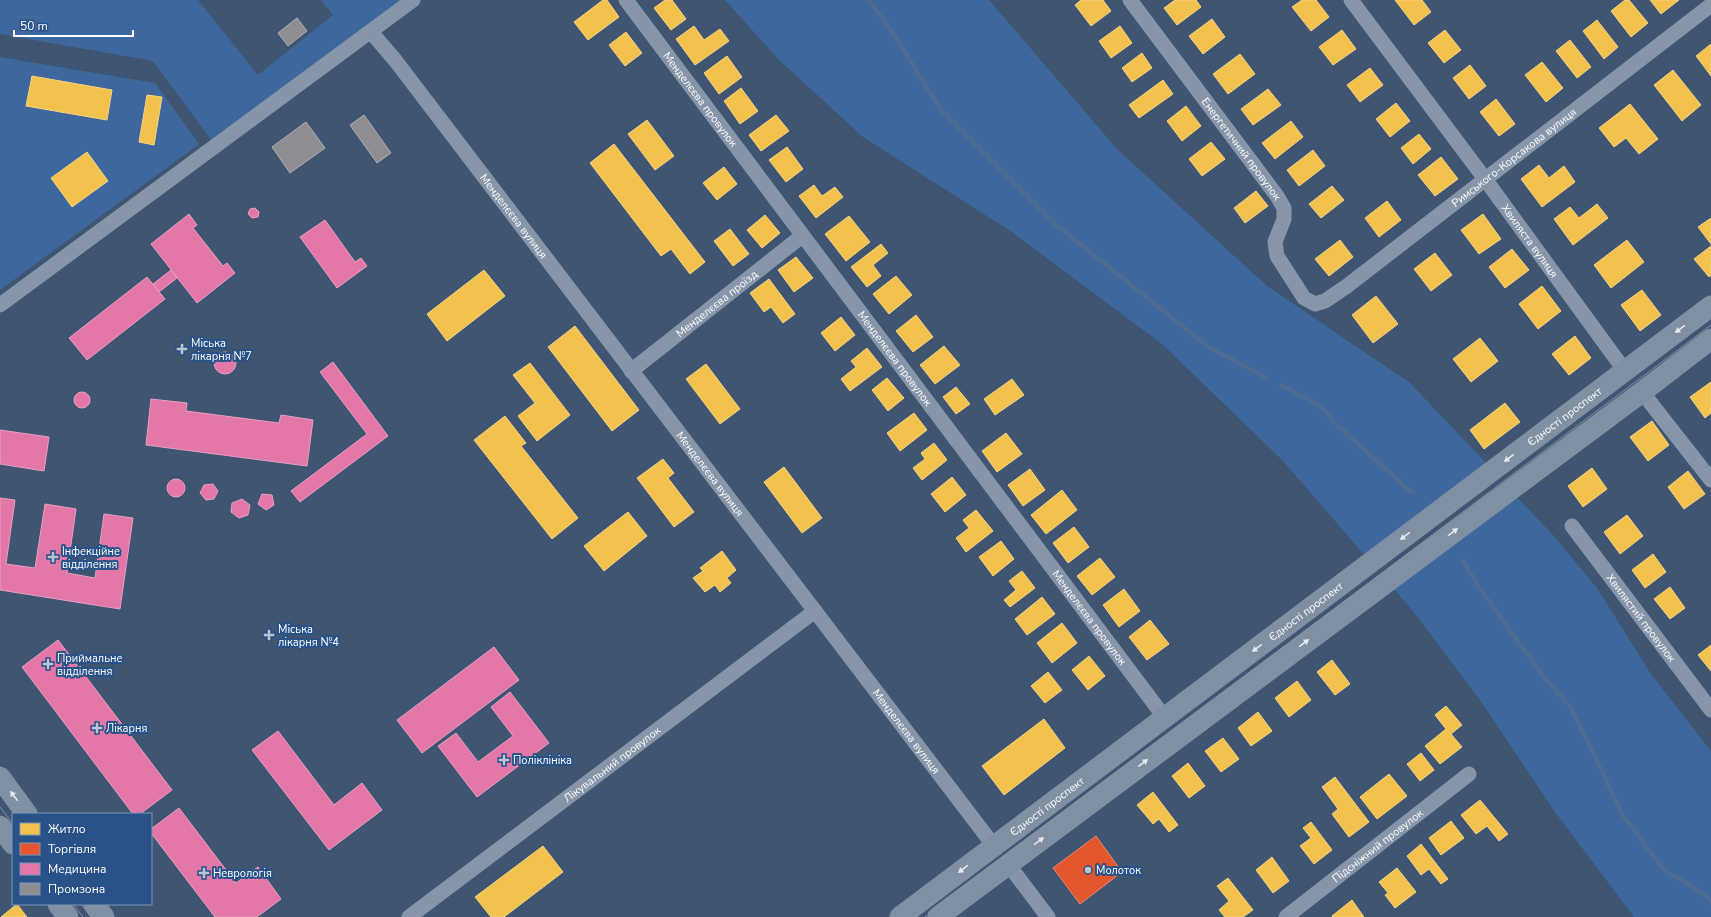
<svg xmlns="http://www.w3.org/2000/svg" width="1711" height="917" viewBox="0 0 1711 917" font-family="'Nunito Sans',sans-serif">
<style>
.green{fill:#3e689d}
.homes{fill:#f2c14e;stroke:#f6d483}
.shops{fill:#e4572e;stroke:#ec896d}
.health{fill:#e377a8;stroke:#eba0c2}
.industry{fill:#8d8d92;stroke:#afafb3}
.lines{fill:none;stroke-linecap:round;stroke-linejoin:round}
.stream{stroke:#4e6b91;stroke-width:4.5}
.street{stroke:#8695a8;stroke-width:15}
.secondary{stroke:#8090a3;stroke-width:21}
.tram{stroke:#8593a5;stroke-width:1}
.oneway{fill:#e6e9ed}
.poi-dot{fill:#bcc4ce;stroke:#295288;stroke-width:1.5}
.labels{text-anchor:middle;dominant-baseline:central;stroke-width:4;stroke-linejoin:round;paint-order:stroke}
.street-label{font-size:11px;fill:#fff;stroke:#295288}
.poi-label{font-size:11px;fill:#fff;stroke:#295288;text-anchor:start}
</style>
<rect width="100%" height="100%" fill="#3f5572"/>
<!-- green -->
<path class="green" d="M0,0H198L258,75L333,15L321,0H404L212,141L153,61L0,34Z
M725,0H989L1117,149L1267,286L1410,383L1489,466L1367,558L1283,461L1162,344L1012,232L863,137L779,60Z
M0,57L155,83L199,144L0,290Z
M1512,492L1553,535L1597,588L1651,674L1711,751V917H1634L1555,812L1482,703L1416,615L1390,584Z"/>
<!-- homes -->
<path class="homes" d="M603,0H607L619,17L588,40L574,22Z
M665,0H672L686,19L671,30L654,8Z
M1081,0H1103L1111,11L1091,26L1075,5Z
M1175,0H1196L1201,7L1177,25L1164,8Z
M1302,0H1316L1329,17L1311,31L1292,7Z
M1395,0H1422L1431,12L1414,25Z
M1625,0H1629L1648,23L1631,37L1611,11Z
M1650,0H1679L1661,14Z
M1212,19L1225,37L1203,54L1189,36Z
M1597,20L1618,47L1604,59L1583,31Z
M694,26L704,40L720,29L729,41L695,65L676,39Z
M1120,26L1132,43L1111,58L1099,41Z
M1342,30L1356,49L1333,65L1319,47Z
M1445,30L1461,50L1444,63L1428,43Z
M626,32L642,53L625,66L609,45Z
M1570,40L1591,67L1577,78L1556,51Z
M1711,44V76L1696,56Z
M1142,53L1152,68L1132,82L1122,68Z
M1240,54L1255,74L1228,94L1213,74Z
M727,56L742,77L719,94L704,73Z
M1542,62L1563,88L1546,102L1525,75Z
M1470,65L1486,86L1469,99L1453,78Z
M1370,68L1383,85L1360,102L1347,85Z
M1673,70L1701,105L1682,121L1654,85Z
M32,76L112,90L107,120L26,106Z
M1163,80L1173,94L1139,118L1129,105Z
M741,88L758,111L740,124L724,101Z
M1268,89L1281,105L1253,125L1241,109Z
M147,95L162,97L154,145L139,142Z
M1496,99L1515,124L1499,136L1480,112Z
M1396,103L1410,121L1390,137L1376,119Z
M1630,104L1658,139L1639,154L1626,138L1614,147L1599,128Z
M1186,106L1201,126L1182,141L1167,121Z
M776,115L789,131L761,151L749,135Z
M647,120L674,156L655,170L628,134Z
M1291,121L1303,137L1275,159L1262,143Z
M1419,134L1431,149L1413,164L1401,148Z
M1211,142L1225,159L1202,176L1189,159Z
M614,144L705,262L690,274L671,249L661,256L590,163Z
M787,147L803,169L786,182L769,160Z
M1313,150L1325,166L1299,186L1287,170Z
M87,152L108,181L72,207L51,178Z
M1441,157L1458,179L1435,196L1418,175Z
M1539,165L1549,178L1564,166L1575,182L1542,207L1521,179Z
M724,167L737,184L717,200L703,183Z
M814,185L822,196L835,187L843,197L816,218L799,196Z
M1332,186L1344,200L1321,218L1309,204Z
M1256,191L1268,206L1245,223L1234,208Z
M1387,201L1401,220L1379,237L1365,218Z
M1597,204L1608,218L1573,245L1554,219L1570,207L1579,218Z
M1483,214L1501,239L1479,254L1461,230Z
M765,215L780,233L762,248L747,230Z
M849,216L870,242L846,261L825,234Z
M1711,218V244L1698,227Z
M730,229L749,254L733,266L714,241Z
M1340,240L1353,257L1329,276L1315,259Z
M1627,240L1644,262L1611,288L1594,265Z
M881,244L888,253L873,265L881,276L867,287L851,267Z
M1711,246V275L1709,277L1694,259Z
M1512,249L1529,270L1505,288L1489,267Z
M1435,253L1452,275L1431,291L1414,269Z
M796,257L813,278L794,292L778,270Z
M484,270L505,296L447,341L427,314Z
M896,276L912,295L889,314L873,294Z
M769,279L795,314L783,323L771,307L764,312L750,293Z
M1542,286L1561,311L1538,329L1519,304Z
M1642,290L1661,315L1640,331L1621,305Z
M1376,296L1398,324L1373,343L1352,315Z
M916,315L933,337L913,352L896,331Z
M841,317L855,335L835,351L821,333Z
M575,326L639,410L612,431L548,347Z
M1575,336L1591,358L1569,375L1552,354Z
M1480,338L1498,361L1471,382L1453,359Z
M944,346L960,365L935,384L920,365Z
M867,348L882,367L850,391L841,379L856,367L851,361Z
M530,363L570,415L537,441L518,416L535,403L513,375Z
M706,364L740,409L720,424L686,379Z
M887,378L904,398L888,411L872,390Z
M1012,379L1024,395L995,415L984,399Z
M1711,382V413L1705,418L1690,397Z
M956,387L970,404L956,414L943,397Z
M1505,403L1520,422L1484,449L1470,430Z
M914,413L927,430L900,451L887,433Z
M505,416L526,443L521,446L578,518L552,539L474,440Z
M1652,421L1669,445L1648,461L1630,437Z
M1006,433L1022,454L997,472L982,451Z
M934,443L947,460L922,480L913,468L925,459L921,453Z
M663,459L674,473L668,478L694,512L674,527L637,478Z
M784,467L822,518L802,533L764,482Z
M1592,468L1607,489L1583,507L1568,486Z
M1030,469L1045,490L1023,506L1008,485Z
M1688,471L1705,494L1684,509L1668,487Z
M952,477L966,495L945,512L931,494Z
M1062,490L1077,510L1046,534L1031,515Z
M976,510L993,531L966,552L956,538L969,528L963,520Z
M628,512L647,536L604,571L584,546Z
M1627,515L1643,536L1620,554L1604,532Z
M1074,527L1089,547L1068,563L1053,543Z
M1001,541L1014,559L993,576L979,557Z
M722,551L736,570L727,578L731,583L720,592L715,585L705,592L693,578L703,571L700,568Z
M1653,554L1666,572L1645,588L1632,570Z
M1100,558L1115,577L1092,595L1077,576Z
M1022,571L1035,588L1010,607L1004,600L1016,590L1009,581Z
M1670,587L1685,608L1670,619L1654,599Z
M1124,589L1140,611L1119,627L1103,605Z
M1042,597L1055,614L1027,635L1015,619Z
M1150,620L1169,644L1147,660L1129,637Z
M1062,623L1077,643L1052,663L1037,643Z
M1711,645V671L1698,655Z
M1089,656L1105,676L1088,690L1072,670Z
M1332,660L1350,684L1335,695L1317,672Z
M1048,672L1062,690L1045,703L1031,686Z
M1297,681L1311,700L1289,717L1275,698Z
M1446,706L1462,725L1451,734L1462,747L1440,764L1425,746L1446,729L1435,715Z
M1258,712L1272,731L1251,746L1238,728Z
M1044,719L1065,748L1004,795L982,766Z
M1223,738L1239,759L1221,772L1205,751Z
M1421,753L1434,770L1420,781L1407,764Z
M1188,763L1205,786L1189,798L1172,776Z
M1389,774L1407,796L1377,819L1360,797Z
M1335,777L1369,822L1349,837L1332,814L1338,809L1322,787Z
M1153,792L1178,825L1169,832L1159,819L1153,824L1137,805Z
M1480,800L1508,834L1499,841L1487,826L1476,834L1461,815Z
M1451,821L1464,838L1441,855L1429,838Z
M1311,822L1332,850L1314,864L1300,846L1311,838L1303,828Z
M1421,844L1448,879L1441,884L1429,869L1421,875L1407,856Z
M543,846L563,872L504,917H491L475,897Z
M1272,857L1289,881L1273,893L1256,870Z
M1397,868L1416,892L1395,908L1385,895L1388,893L1379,882Z
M1228,878L1253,910L1243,917H1225L1219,910L1229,901L1217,886Z
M1352,900L1364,917H1333L1332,916Z
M17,904L27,917H1Z"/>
<!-- shops -->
<path class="shops" d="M1096,836L1122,872L1080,904L1053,868Z"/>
<!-- health -->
<path class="health" d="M255,208L259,212L258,217L252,218L248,214L250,209Z
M189,214L197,225L193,228L223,266L227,263L235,273L197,303L151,244Z
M325,220L355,262L361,258L367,266L337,288L300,237Z
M171,270L177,278L159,292L153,284Z
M147,277L165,299L87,360L69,338Z
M214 363a11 11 0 1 1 22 0a11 11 0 1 1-22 0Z
M333,362L388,436L300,502L291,491L367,434L320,372Z
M74 400a8 8 0 1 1 16 0a8 8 0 1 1-16 0Z
M151,399L187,403L186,411L279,423L281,415L313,420L307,466L146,445Z
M0,430L49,437L44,471L0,464Z
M167 488a9 9 0 1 1 18 0a9 9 0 1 1-18 0Z
M213,484L218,491L214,499L206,500L200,493L204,485Z
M262,494L272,495L274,505L266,510L258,504Z
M0,498L15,500L6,564L35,568L45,504L76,509L67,573L95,578L104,514L133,518L120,609L0,590Z
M242,499L250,505L248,515L239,518L231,512L232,503Z
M58,640L172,790L140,814H133L22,667Z
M494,647L519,680L422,753L397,720Z
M510,692L549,743L477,797L438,746L456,733L478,762L513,736L491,707Z
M278,731L334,805L362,783L382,810L329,850L252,750Z
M179,808L236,883L258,867L281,899L257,917H215L151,833V829Z"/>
<!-- industry -->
<path class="industry" d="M297,18L307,31L288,46L278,33Z
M364,115L391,153L377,163L350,125Z
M306,122L325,148L290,173L272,147Z"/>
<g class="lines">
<!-- stream -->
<path class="stream" d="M869,0L895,36L941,110L1055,224L1208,347L1267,378
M1282,386L1322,407L1337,425L1411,492
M1463,561L1481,590L1546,680L1570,706L1624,817L1663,869L1707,896L1711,902"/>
<!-- street -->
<g class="street">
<path id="s1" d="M626,0L1165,718"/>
<path id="s2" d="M1130,0L1277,196L1284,208V219L1275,242L1277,256L1304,298L1315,304L1325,301L1347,286L1711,5"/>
<path id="s3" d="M1351,0L1485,179L1625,371"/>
<path id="s4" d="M371,32L395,60L994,846"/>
<path d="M0,305L413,0"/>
<path id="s5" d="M631,371L802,236"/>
<path d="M1642,392L1711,480"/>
<path id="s6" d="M1572,526L1711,710"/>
<path d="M1008,864L1048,917"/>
<path id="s7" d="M409,917L815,611"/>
<path id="s8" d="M1286,917L1469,774"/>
</g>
<!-- secondary -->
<g class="secondary">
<path d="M0,777L27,814"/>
<path d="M0,826L13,844"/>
<path d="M58,904L68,917"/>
<path d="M94,904L104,917"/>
<path id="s9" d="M900,917L1711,306"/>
<path d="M938,917L1642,392L1711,339"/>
</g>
<!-- tram -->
<path class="tram" d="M0,795L14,814
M0,807L13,824
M73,904L83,917
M81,904L91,917
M913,917L1711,315
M925,917L1711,325"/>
</g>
<!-- one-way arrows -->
<defs><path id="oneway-solid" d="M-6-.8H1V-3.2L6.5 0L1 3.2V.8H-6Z"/></defs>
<g class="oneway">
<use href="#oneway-solid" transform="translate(1680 329) rotate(143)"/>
<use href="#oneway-solid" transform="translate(1509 458) rotate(143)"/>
<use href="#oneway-solid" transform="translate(1453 532) rotate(-37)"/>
<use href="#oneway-solid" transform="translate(1405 536) rotate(143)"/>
<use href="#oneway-solid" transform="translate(1304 643) rotate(-37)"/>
<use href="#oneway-solid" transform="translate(1257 648) rotate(143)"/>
<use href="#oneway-solid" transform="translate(1143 763) rotate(-37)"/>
<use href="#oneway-solid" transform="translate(14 796) rotate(-127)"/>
<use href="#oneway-solid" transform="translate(1039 841) rotate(-37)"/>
<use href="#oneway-solid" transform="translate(963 869) rotate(143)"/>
</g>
<!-- markers -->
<g class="poi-dot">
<path d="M180 343h4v4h4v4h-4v4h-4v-4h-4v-4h4z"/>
<path d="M51 551h4v4h4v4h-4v4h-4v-4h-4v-4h4z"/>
<path d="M267 629h4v4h4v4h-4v4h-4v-4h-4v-4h4z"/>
<path d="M46 658h4v4h4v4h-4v4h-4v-4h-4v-4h4z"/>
<path d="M95 722h4v4h4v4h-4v4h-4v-4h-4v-4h4z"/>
<path d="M502 754h4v4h4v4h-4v4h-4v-4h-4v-4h4z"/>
<circle cx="1088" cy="870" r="4"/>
<path d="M202 867h4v4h4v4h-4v4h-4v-4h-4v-4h4z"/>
</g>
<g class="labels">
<!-- street labels -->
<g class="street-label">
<text stroke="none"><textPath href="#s1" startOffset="124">Менделєєва провулок</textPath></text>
<text stroke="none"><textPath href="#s2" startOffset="186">Енергетичний провулок</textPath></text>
<text stroke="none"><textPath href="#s2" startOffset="619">Римського-Корсакова вулиця</textPath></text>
<text stroke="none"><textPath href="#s4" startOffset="233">Менделєєва вулиця</textPath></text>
<text stroke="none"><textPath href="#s3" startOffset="300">Хвиляста вулиця</textPath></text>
<text stroke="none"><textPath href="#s5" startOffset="109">Менделєєва проїзд</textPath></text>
<text stroke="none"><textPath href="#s1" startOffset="448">Менделєєва провулок</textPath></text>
<text stroke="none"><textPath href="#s9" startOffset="832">Єдності проспект</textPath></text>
<text stroke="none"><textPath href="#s4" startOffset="557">Менделєєва вулиця</textPath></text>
<text stroke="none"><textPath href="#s9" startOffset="508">Єдності проспект</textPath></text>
<text stroke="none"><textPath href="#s1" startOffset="772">Менделєєва провулок</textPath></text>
<text stroke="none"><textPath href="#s6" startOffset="115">Хвилястий провулок</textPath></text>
<text stroke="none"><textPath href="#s4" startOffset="881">Менделєєва вулиця</textPath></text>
<text stroke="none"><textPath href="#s7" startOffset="254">Лікувальний провулок</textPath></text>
<text stroke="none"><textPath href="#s9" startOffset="184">Єдності проспект</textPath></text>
<text stroke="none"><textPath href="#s8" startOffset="116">Підсніжний провулок</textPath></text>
</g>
<!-- poi labels -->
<g class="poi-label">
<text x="191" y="343">Міська<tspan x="191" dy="13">лікарня №7</tspan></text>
<text x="62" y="551">Інфекційне<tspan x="62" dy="13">відділення</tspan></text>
<text x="278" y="629">Міська<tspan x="278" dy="13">лікарня №4</tspan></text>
<text x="57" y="658">Приймальне<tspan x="57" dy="13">відділення</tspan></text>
<text x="106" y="728">Лікарня</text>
<text x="513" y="760">Поліклініка</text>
<text x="1096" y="870">Молоток</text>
<text x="213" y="873">Неврологія</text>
</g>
</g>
<!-- legend -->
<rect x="12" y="813" width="140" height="92" fill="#295288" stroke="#7f97b8"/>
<rect x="20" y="823" width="20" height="12" fill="#f2c14e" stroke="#7f97b8"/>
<text x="48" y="833" font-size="12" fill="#ffffff">Житло</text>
<rect x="20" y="843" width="20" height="12" fill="#e4572e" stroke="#7f97b8"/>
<text x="48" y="853" font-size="12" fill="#ffffff">Торгівля</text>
<rect x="20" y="863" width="20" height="12" fill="#e377a8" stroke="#7f97b8"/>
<text x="48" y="873" font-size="12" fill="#ffffff">Медицина</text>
<rect x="20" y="883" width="20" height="12" fill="#8d8d92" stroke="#7f97b8"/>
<text x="48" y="893" font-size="12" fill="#ffffff">Промзона</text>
<!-- scale -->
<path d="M14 30v6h119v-6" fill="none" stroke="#ffffff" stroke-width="2"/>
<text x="20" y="30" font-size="12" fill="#ffffff" stroke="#295288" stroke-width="3" paint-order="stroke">50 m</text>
</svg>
